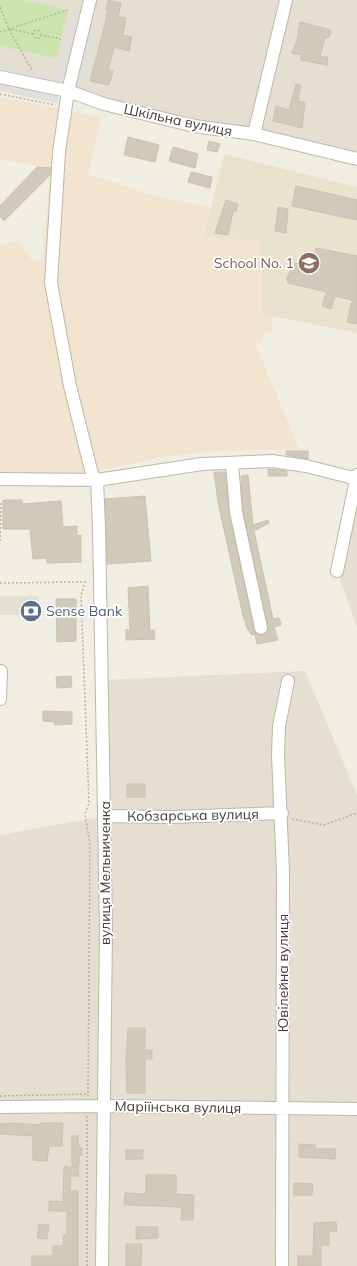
<svg xmlns="http://www.w3.org/2000/svg" width="357" height="1266" viewBox="0 0 357 1266" font-family="Mulish,sans-serif">
<style>
.residential{fill:#e4dfd1}
.commercial{fill:#f2e4ce}
.education{fill:#e9e2cd}
.park{fill:#c9e4ad}
.parking{fill:#e1dfdb}
.building{fill:#d1c9b9;stroke:#ccc1ad}
.lines{fill:none;stroke-linecap:round;stroke-linejoin:round}
.minor-casing{stroke:#beb7a9;stroke-width:14}
.path{stroke:#bcb198;stroke-width:1.5;stroke-dasharray:2 2;stroke-linecap:butt}
.minor{stroke:#fff;stroke-width:12}
.labels{text-anchor:middle;dominant-baseline:central;stroke-width:3.5;stroke-linejoin:round;paint-order:stroke}
.street-label{font-size:14px;fill:#423d33;stroke:#fff}
.education-label{font-size:14px;fill:#785e54;stroke:#fff;text-anchor:end}
.service-label{font-size:14px;fill:#4e5e75;stroke:#fff;text-anchor:start}
</style>
<rect width="100%" height="100%" fill="#f0ede3"/>
<!-- residential -->
<path class="residential" d="M0,0H357V159L0,77Z
M357,475V627L337,571Z
M0,596H38L39,615H0Z
M305,671L357,795V1266H0V835L105,816L103,680Z"/>
<!-- commercial -->
<path class="commercial" d="M0,97L101,117L88,176L105,179L152,195L212,208L204,237L261,241L262,314L271,315L272,332L263,333L262,342L255,343L299,449L214,451L162,457L79,475L0,472V246L18,240L31,259L39,262L42,260L51,168L0,159Z"/>
<!-- education -->
<path class="education" d="M224,154L357,187V333L262,314L261,241L204,237Z"/>
<!-- park -->
<path class="park" d="M0,0H23L68,10L56,58L0,46Z"/>
<!-- parking -->
<path class="parking" d="M69,17L76,19L62,81L56,80L53,87L0,76V65L55,78Z
M87,32L97,34L84,83L76,82Z
M0,80L59,92L57,103L0,91Z"/>
<!-- building -->
<path class="building" d="M108,0L121,3L118,17L126,18L123,35L132,37L129,51L114,47L108,70L113,71L109,85L90,81L104,28L108,9H106Z
M300,22L331,30L329,38L325,37L320,57H328L327,65L301,60V55L292,53L297,40Z
M296,84L301,85L298,101L305,103L302,128L273,121L276,106L289,110Z
M128,137L159,145L155,162L124,155Z
M209,141L220,144L217,152L207,150Z
M173,147L198,154L195,168L169,161Z
M37,167L51,168L50,175L4,221L0,216V206Z
M191,172L212,177L210,188L188,182Z
M296,186L357,200V220L292,206Z
M226,200L238,204L236,211H233L228,235L215,233Z
M278,207L288,209L286,233L275,231Z
M316,248L357,256V324L347,322L352,300L335,296L331,309L322,306L327,292L288,283L287,278L295,263L312,268Z
M286,451H308V459L286,455Z
M268,469L287,471V476H268Z
M214,472H225L229,514L254,630L259,635L266,633L268,626L243,511L241,476L248,475L253,525L268,520L269,523L254,531L273,619L279,618L281,625L274,627L278,640L257,644L255,634L252,635L248,630L243,616L218,502Z
M145,496L151,561L107,564L105,499Z
M3,500H22V504L61,501L63,527L77,526V536L81,535V562L47,563V558L33,559L30,529H3Z
M148,586L150,631L154,630L155,639L126,640V629L130,631L128,588Z
M56,599H76V641L57,642Z
M71,676L72,687L57,688L56,677Z
M43,711L72,712V724L55,725L54,722L43,721Z
M127,784H145V797H127Z
M128,1028H145V1050H152V1059H145V1093H127L126,1059Z
M13,1123L40,1125V1123H63L62,1146H49L47,1161L33,1160V1136L0,1134V1124Z
M72,1136H78L79,1147L82,1148V1155H79V1166H72Z
M299,1144L315,1145V1149H336L335,1159L299,1157Z
M126,1150H143V1159H126Z
M64,1167H78L79,1176H71L70,1191H78V1266H32V1256H53V1246H63L64,1235H67V1211H49V1201L63,1202Z
M146,1175H176V1194L194,1195L193,1220H181L182,1207L124,1205L125,1193L146,1194Z
M294,1183L313,1184L312,1195H294Z
M336,1222L337,1231H329V1245H321V1266H298V1256H313L314,1223Z
M39,1224L49,1225L47,1239L37,1238Z
M136,1227H158V1238L136,1239Z
M126,1244H142L141,1266H126Z"/>
<g class="lines">
<!-- minor casing -->
<g class="minor-casing">
<path id="minor" d="M90,0L68,91L59,152L51,283L70,386L92,474L97,480L99,527L106,929L102,1266
M0,77L68,91L104,104L194,126L254,134L357,159
M254,134L286,0
M232,463L236,512L261,628
M0,479L97,480L202,464L272,461L306,466L357,479
M337,571L357,475
M0,699L1,671
M105,816L172,817L282,813
M0,1107L104,1106L357,1109
M282,1266L283,872L278,755L279,726L288,681"/>
</g>
<!-- path -->
<path class="path" d="M0,7L9,29L32,70
M0,32L9,29
M33,34L9,29L68,10
M41,35L38,30L34,31L33,34L35,38H39L41,35L61,39
M0,94L55,105
M0,541L1,503
M0,583L85,582L81,595L89,803L85,814L90,844L88,1096
M292,819L324,825L357,813
M0,1096L88,1094
M87,1266V1116"/>
<!-- minor -->
<use href="#minor" class="minor"/>
</g>
<!-- icons -->
<defs>
<g id="school-disc" transform="scale(1.15)"><circle r="9.5" fill="#8d6e63" stroke="#fff"/><path d="M0-5L7-2L0 1L-7-2ZM-4 1L0 2.5L4 1V4Q0 6-4 4Z" fill="#fff"/></g>
<g id="bank-disc" transform="scale(1.15)"><circle r="9.5" fill="#5c6f8a" stroke="#fff"/><path d="M-6-4H6V4H-6ZM0-2.3a2.3 2.3 0 1 0 0 4.6a2.3 2.3 0 1 0 0-4.6Z" fill="#fff"/></g>
</defs>
<g fill-rule="evenodd">
<use href="#school-disc" x="309" y="263"/>
<use href="#bank-disc" x="31" y="611"/>
</g>
<g class="labels">
<!-- street labels -->
<g class="street-label">
<text transform="translate(178 120) rotate(12)">Шкільна вулиця</text>
<text transform="translate(193 815) rotate(-1)">Кобзарська вулиця</text>
<text transform="translate(105 873) rotate(-90)">вулиця Мельниченка</text>
<text transform="translate(283 973) rotate(-90)">Ювілейна вулиця</text>
<text transform="translate(178 1107) rotate(1)">Маріїнська вулиця</text>
</g>
<!-- education labels -->
<g class="education-label">
<text x="294" y="263">School No. 1</text>
</g>
<!-- service labels -->
<g class="service-label">
<text x="46" y="611">Sense Bank</text>
</g>
</g>
</svg>
